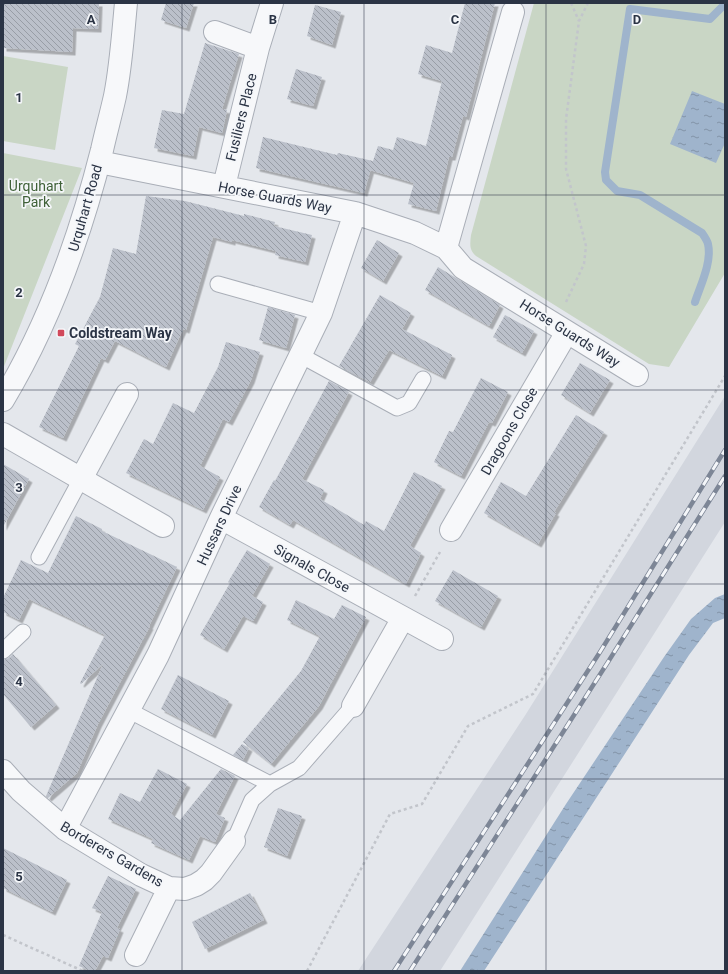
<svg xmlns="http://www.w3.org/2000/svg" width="728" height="974" viewBox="0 0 728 974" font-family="Roboto,sans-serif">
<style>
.built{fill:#d2d6de}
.green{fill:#c9d6c5}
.water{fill:url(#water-ripples)}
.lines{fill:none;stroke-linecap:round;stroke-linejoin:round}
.stream{stroke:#9fb4cc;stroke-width:8}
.building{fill:url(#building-back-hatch);filter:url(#shadow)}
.lane-casing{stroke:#a9aeb7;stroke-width:17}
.street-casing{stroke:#a9aeb7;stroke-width:24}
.path{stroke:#c2c5cb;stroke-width:2.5;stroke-dasharray:3 3;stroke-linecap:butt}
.lane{stroke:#f7f8fa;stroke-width:15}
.street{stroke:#f7f8fa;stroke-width:22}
.rail-casing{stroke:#7d8696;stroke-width:4.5}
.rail{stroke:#f4f6f9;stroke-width:3;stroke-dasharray:9;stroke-linecap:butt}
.grid{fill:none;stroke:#2b3445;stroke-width:1;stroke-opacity:0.55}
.poi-dot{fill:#d1495b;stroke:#f4f6f9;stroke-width:1.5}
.labels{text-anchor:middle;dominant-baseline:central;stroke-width:3.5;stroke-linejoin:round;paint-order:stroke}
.street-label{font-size:14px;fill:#2b3445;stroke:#f4f6f9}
.park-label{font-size:14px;fill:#3f6138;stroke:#f4f6f9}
.poi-label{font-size:14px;font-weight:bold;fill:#2b3445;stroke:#f4f6f9;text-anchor:start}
.grid-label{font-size:13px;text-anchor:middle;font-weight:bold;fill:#2b3445;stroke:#f4f6f9;stroke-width:3.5;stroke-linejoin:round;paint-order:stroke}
</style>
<defs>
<pattern id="water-ripples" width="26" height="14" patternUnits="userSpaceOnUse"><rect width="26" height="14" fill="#9fb4cc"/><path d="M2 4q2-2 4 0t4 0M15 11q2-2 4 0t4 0" fill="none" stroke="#8293a7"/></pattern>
<pattern id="building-back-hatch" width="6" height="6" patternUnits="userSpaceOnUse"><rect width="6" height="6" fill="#bbc0ca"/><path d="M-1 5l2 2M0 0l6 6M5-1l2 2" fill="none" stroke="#989da6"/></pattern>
<filter id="shadow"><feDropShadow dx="3.5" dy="3.5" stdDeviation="0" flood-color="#0004"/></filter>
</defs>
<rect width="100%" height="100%" fill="#e4e7ec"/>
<!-- built -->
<path class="built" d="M725,396V522L440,971H358L526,714Z"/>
<!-- green -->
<path class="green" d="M534,3H725V273L669,367L649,364L476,256C469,250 470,244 471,235Z
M3,56L68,67L55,150L3,141Z
M3,153L82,168L3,369Z"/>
<!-- water -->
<path class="water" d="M692,91L725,104V143L716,163L670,144Z
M725,594V618L713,623L689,655L484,971H460L566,804L664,657L691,619L715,598Z"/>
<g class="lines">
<!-- stream -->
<path class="stream" d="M695,302C701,284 712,262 708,244C707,240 704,236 702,233L640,195L617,191L606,180L605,172L630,9L710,19L725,4"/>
</g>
<!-- building -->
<path class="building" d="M3,3H99L98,29L73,28L72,52L3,48Z
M166,3H194L186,28L161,20Z
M465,3H495L466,117L463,116L452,157H449L436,211L408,204L414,183L370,170L378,146L393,150L397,137L426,146L442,81L418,74L426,45L452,53Z
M315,5L341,12L332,45L307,36Z
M205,43L239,54L222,109L227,110L222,133L199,127L193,156L154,148L162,110L184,114Z
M296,69L322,77L313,106L287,99Z
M263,137L337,155L338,153L373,161L364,193L256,168Z
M146,196L185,201L244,216V214L275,222L274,226L312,235L305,262L275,255L276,251L232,240V242L213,237L186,330L183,329L166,367L115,341L105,360L101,358L63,438L39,427L79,346L75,344L100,297L113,248L136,254Z
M377,240L399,253L383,281L361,268Z
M438,267L500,305L489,326L425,290Z
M380,295L411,313L402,329L452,355L442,376L389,350L370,382L339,366Z
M268,307L295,315L286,348L259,340Z
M505,315L534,331L522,353L493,337Z
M226,342L260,352L251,380L229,422L223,419L200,466L220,477L203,510L126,473L144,439L153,444L173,403L194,413L218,367Z
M580,363L610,380L590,413L561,395Z
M481,378L508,392L492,423L489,422L461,476L434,462L449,431L453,432Z
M329,381L349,392L302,479L324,490L320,499L364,525L366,521L384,531L414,472L442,486L410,546L421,553L406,584L293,520L290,525L259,507L274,480L275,481Z
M576,415L604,432L554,512L556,513L538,544L484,513L501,482L526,496Z
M3,464L29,479L3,527Z
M76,516L102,529V531L177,567L149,626H150L98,724L77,773L48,798L46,796L103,664L81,684L80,683L105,635L29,599L19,620L3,612V598L21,560L48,573Z
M247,550L270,564L252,596L263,602L253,621L243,616L224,649L200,635L230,583L228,582Z
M453,570L498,596L481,627L435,601Z
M296,600L334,619L342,605L366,617L319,706L271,764L243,742L301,671L320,636L287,620Z
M13,654L56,705L31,727L3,694V660L9,658Z
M178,675L229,701L212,735L161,709Z
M242,744L249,748L243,760L233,755Z
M158,769L187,784L171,814L180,820L221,769L235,776L216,814L225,818L215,842L200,836L189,860L151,843L153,839L108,819L120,793L140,802Z
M278,808L302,816L287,856L264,847Z
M3,848L67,880L52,912L3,888Z
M108,876L136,889L117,928L120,929L108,958L103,956L95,971H90L79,966L102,912L92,908Z
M250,893L264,920L205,949L192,922Z"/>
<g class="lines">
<!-- lane casing -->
<g class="lane-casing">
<path id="lane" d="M218,284L321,313
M300,355L397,408L409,403L423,379
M39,557L81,479
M3,651L23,632
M128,710L270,784
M234,841L252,800L270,784L299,768L353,706"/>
</g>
<!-- street casing -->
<g class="street-casing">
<path id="street" d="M215,32L258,48
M99,162L355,213L415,233L446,248L463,268L637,375
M224,186L258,48L272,3
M446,248L513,12
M3,400C50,322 80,237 102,150C106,132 111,114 115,96C121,66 123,34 126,3
M3,434L163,526
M81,479L127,394
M221,518L442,639
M451,530L567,332
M353,706L403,618
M3,771L21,791L65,829L141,875L169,888L185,889L196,885L204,880L211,873L234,841
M65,829L158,655L221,518L321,313L355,213
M136,955L169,888"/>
</g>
<!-- path -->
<path class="path" d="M571,3L579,21
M566,302L584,264L586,246L566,169V119L579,21L588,3
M415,596L440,552
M3,935L83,971
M307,971L390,814L422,804L468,726L533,694L725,376"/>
<!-- lane -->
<use href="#lane" class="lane"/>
<!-- street -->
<use href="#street" class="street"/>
<!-- rail casing -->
<g class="rail-casing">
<path id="rail" d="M394,971L600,652L725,450
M410,971L608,662L725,476"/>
</g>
<!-- rail -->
<use href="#rail" class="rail"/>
</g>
<!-- grid -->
<path class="grid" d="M182,3V971M364,3V971M546,3V971M3,195H725M3,390H725M3,584H725M3,779H725"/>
<!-- markers -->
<rect class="poi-dot" x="57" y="329" width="8" height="8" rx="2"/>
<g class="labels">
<!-- street labels -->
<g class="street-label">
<text transform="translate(241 117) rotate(-76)">Fusiliers Place</text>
<text transform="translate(275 197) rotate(11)">Horse Guards Way</text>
<text transform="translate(85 208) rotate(-74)">Urquhart Road</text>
<text transform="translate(570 333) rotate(32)">Horse Guards Way</text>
<text transform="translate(509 431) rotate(-60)">Dragoons Close</text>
<text transform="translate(219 525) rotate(-65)">Hussars Drive</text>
<text transform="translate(312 568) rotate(29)">Signals Close</text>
<text transform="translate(112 854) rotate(30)">Borderers Gardens</text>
</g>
<!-- park labels -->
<g class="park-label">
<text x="36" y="186">Urquhart<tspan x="36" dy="16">Park</tspan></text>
</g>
<!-- poi labels -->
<g class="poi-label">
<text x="69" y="333">Coldstream Way</text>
</g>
</g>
<g class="grid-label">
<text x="91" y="24">A</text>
<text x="273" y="24">B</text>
<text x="455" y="24">C</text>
<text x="637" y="24">D</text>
<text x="19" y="102">1</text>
<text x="19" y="297">2</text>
<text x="19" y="492">3</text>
<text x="19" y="686">4</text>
<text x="19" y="881">5</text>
</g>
<!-- border -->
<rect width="728" height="974" fill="none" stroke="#2b3445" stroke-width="8"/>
</svg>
